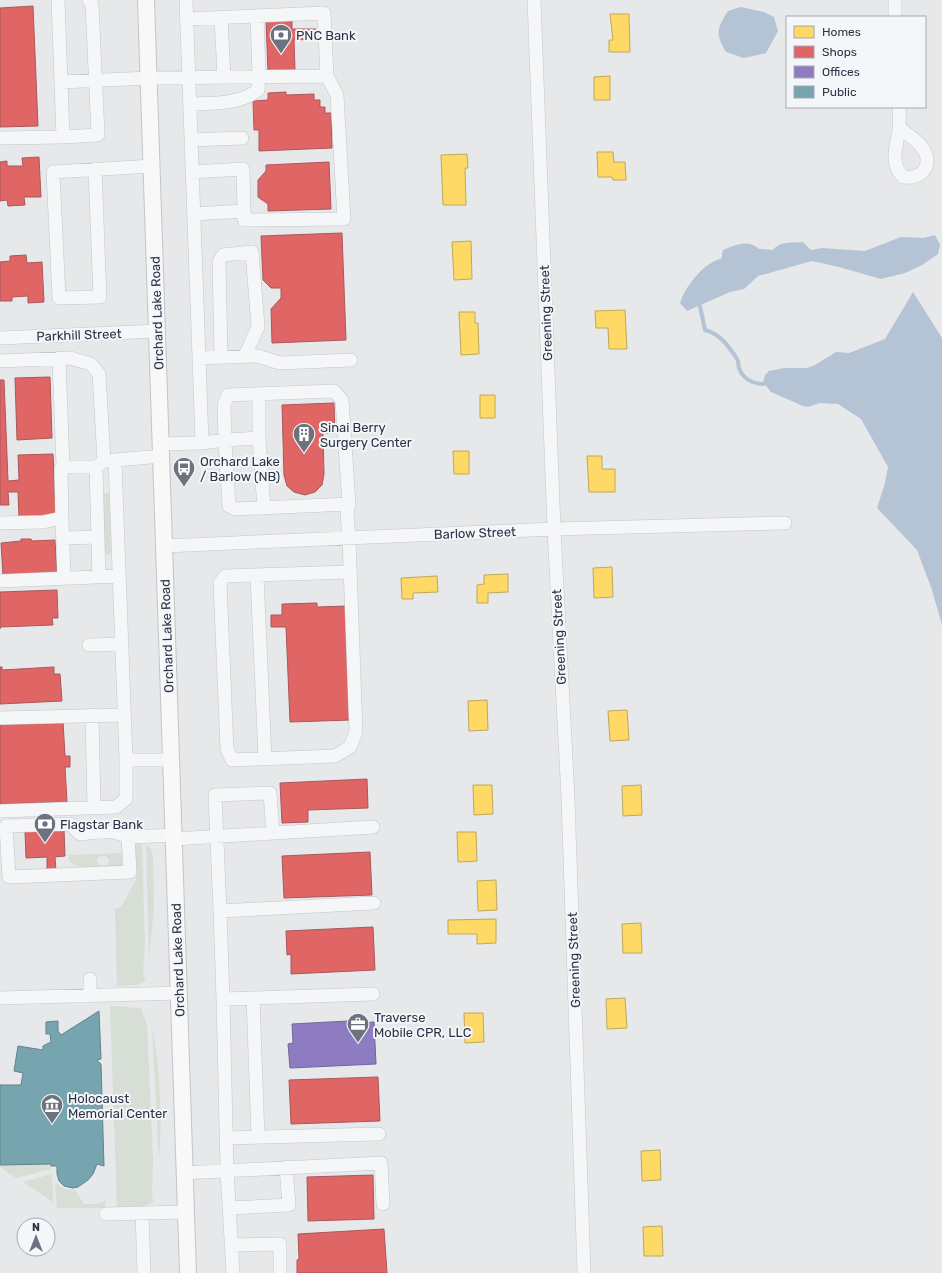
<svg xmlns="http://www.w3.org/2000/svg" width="942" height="1273" viewBox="0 0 942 1273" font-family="Rubik,sans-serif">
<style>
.green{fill:#d6ded6;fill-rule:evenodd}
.water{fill:#b4c4d5}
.homes{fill:#ffd966;stroke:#bfa85c}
.shops{fill:#e06666;stroke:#aa575c}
.offices{fill:#8e7cc3;stroke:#70669d}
.public{fill:#76a5af;stroke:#60838f}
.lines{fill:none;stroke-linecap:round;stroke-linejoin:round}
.stream{stroke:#b4c4d5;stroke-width:4}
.minor-casing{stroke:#c4c6c8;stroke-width:14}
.major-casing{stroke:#c2c5c8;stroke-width:18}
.minor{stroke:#f5f6f7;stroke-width:13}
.major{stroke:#f8f8f8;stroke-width:16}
.labels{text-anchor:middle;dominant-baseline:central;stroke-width:4;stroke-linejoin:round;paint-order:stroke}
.poi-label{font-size:13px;fill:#2b3445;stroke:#f4f6f9;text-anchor:start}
.street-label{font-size:13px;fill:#2b3445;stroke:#f4f6f9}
</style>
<rect width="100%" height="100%" fill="#e6e8ea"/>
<!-- green -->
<path class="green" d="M102,493H109L111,552L109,555L104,552Z
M135,843L142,844L145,945L143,974L146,980L137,985L117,986L115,909L121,907L136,880Z
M146,845L151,849L153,857L154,908L149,957Z
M123,853L121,867L81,869L69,861V855ZM100,856H105L108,858L109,862L107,865H98L97,859Z
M110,1006L141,1008L147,1025L153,1159L152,1197L154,1201L145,1206L117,1207Z
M152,1028C161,1072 162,1116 159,1161Z
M51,1164V1169L16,1178L0,1167V1165Z
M52,1174L53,1202L23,1182Z
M55,1182L64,1189L75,1190L84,1204H96L105,1201V1208H57Z"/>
<!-- water -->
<path class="water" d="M741,7L764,12L774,17L778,31L766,53L744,58L726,52C715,34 717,28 728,11Z
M935,235L940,245L938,254L922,265L905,273L881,279L839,267L812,261L758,276L744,289L730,292L687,311L680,303C685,287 704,262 721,259L723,250C736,245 748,239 759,249L773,250C780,241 793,243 803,242L811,250L822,248L865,251L901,237L923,238Z
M913,292L942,338V625L932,590L917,550L877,508L885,483L888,467L861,419L838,404L820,403L808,407L803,406L771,392L763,382L765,375L769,371L784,368H807L815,365L836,352L849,353L885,339Z"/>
<!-- homes -->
<path class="homes" d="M610,14H629L630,52H609V40H613Z
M610,76V100H594V77Z
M597,152H613L614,162H625L626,180H613L612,177H598Z
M467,154L468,168H465L466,205H443L441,155Z
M471,241L472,279L454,280L452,242Z
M625,310L627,349H609L608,328H596L595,311Z
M459,312H475V323H478L479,354L461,355Z
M480,395H495V418H480Z
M453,451H469V474H454Z
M587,456H602V469H615V492H589Z
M612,567L613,597L594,598L593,568Z
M508,574V592L488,593V603H477V585L484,584V575Z
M437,576L438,592L413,593V599H402L401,578Z
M487,700L488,730L469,731L468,701Z
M627,710L629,740L610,741L608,711Z
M473,785H492L493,814L474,815Z
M641,785L642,815L623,816L622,786Z
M457,832H476L477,861L458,862Z
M496,880L497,910L478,911L477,881Z
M496,919V943L477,944V934H448V920Z
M641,923L642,953H623L622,924Z
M625,998L627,1028L607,1029L606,999Z
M464,1013H483L484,1042L465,1043Z
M660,1150L661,1180L642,1181L641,1151Z
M662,1226L663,1256H644L643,1227Z"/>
<!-- shops -->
<path class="shops" d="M33,6L38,126L0,127V8Z
M292,19V29H316V39L294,40L295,70L268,71L266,21Z
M286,92V95L314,94V100H320V107H325V113H331L332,148L259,151V130H254L253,101L268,100V93Z
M39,157L41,197H24L25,205L8,206L7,200L0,201V162L7,161V166H23L22,158Z
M329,162L331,209L268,211V204L258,197V180L266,171V165Z
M342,233L346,340L272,343L271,309L281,298V288H271L263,280L261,236Z
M26,255L27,263L42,262L44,302L28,303V296L12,297V301H0V262L10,261V256Z
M50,377L52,438L17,440L15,378Z
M0,380H4L8,481L19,480L18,455L53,454L56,516L19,518L18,492H8L9,505H0Z
M334,403L335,433H323L324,474L322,485L315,492L305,495L294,492L287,486L284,475L282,405Z
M21,539H31L32,541L55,540L57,573L3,575L1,543L21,541Z
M57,590L58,618H52L53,625L0,627V629V592Z
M317,603V607L348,606L351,720L290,722L286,627H271V615H282V604Z
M0,667H2V670L54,667V674H60L62,701L0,704Z
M63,721L65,756H70V767H65L67,802L0,804V724Z
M367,779L368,808L308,810V822L282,823L280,783Z
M64,829L65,856L55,857L56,871H47V857L26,858L25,831Z
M370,852L372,895L284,898L282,856Z
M373,927L375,970L291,974V954L287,955L286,931Z
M378,1077L380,1121L291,1124L289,1080Z
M373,1175L374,1219L308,1221L307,1177Z
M384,1229L387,1273H297V1260L299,1259L298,1234Z"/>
<!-- offices -->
<path class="offices" d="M348,1021V1024L374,1022L376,1064L290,1068L288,1044L293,1043L292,1024Z"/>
<!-- public -->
<path class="public" d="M99,1011L101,1059L97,1060L101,1064L104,1166L97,1164L93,1174L88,1180L78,1187L73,1188L64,1186L59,1181L57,1174V1166H51V1164L0,1165V1085H21L23,1073L14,1071L18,1046L43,1050V1046L51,1042L50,1034H46V1022L58,1021V1031L61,1035Z"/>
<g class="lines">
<!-- stream -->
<path class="stream" d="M700,306L705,330C720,334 728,345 737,359C739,362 738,365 739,368C743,379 753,384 764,384"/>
<!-- minor casing -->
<g class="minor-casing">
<path id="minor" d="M58,0L61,82L149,78L327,76
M186,0L199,358
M534,0L554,529L568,798L584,1273
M895,0V17
M221,18L224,77
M186,19L324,13L327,76L337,95L344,219L244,220V211L194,214
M190,104C212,103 240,105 258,90L259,76L257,16
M899,107C899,114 900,122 899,129C897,146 889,162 903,177C923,180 935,163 921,146C916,139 907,134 899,128
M63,137L98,135L92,4L89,0
M0,138L63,137L61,82
M191,140L242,138
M95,169L100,297L59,298L53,172L152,166
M192,172L243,169L244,211
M0,338L158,331
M221,357L219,262L223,255L252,252L258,327L245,356
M59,358L63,467
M0,361L70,358L91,364L99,374L104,461L162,456
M259,394V438L264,508
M259,438L225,440L224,405L228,395L334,391L342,400L349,504
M202,443L225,440L229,506L235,509L349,504L347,513L349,538L356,732L350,747L335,756L232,760L227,749L220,583L225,576L350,572
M162,444L202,443L199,358L257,356L280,363L351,360
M115,461L126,760H171
M96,467L99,577
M62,518L64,579
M0,523L43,522L62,518L61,469L63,467H96L104,461
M63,538L98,537
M165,546L554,529L785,523
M257,575L265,759
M0,581L119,576
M89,645L122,644
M92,715L94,808
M0,718L124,715
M0,811L116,807L126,799V760
M273,833L270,793L215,795L220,911L374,903
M128,837L130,872L9,877L6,826L70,824L80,834C90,833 103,831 113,832C121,833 123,837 134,837L174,835
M174,839L373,827
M220,911L223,999
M90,979V996
M0,998L179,993
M253,998L258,1137
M227,1138L379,1134
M184,1173L381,1163L383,1204
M229,1208L289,1205L286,1167
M142,1213L144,1273
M106,1214L186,1212
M231,1245L280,1244V1273
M233,1273L227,1170L223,999L373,994"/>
</g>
<!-- major casing -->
<g class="major-casing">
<path id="major" d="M146,0L188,1273"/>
</g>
<!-- minor -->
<use href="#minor" class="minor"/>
<!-- major -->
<use href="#major" class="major"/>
</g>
<!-- icons -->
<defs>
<g id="bank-pin" transform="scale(1.15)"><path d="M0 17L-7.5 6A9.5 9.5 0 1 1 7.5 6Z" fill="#6c737f" stroke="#f4f6f9"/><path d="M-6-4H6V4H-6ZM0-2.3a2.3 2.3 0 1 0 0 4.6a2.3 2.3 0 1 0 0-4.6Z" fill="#fff"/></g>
<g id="building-pin" transform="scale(1.15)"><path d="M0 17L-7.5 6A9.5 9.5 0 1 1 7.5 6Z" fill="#6c737f" stroke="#f4f6f9"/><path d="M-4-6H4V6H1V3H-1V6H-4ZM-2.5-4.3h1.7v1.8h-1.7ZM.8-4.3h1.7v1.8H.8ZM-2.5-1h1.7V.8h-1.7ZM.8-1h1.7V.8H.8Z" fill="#fff"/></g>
<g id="bus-pin" transform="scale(1.15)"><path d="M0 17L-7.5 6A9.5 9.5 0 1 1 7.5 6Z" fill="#6c737f" stroke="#f4f6f9"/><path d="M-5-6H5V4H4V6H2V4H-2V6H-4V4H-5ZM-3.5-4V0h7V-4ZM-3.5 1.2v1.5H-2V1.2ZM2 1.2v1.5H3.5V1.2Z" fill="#fff"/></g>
<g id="office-pin" transform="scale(1.15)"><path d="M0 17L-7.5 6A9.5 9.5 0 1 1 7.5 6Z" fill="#6c737f" stroke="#f4f6f9"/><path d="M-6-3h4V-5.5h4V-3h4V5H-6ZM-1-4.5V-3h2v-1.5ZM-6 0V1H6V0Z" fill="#fff"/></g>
<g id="museum-pin" transform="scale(1.15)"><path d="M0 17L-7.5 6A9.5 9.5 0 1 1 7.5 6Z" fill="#6c737f" stroke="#f4f6f9"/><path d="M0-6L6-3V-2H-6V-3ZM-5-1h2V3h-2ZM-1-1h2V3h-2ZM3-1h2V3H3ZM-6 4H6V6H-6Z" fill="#fff"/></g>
</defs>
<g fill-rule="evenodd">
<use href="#bank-pin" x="281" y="35"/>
<use href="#building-pin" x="304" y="434"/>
<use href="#bus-pin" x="184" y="468"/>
<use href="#bank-pin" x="45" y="824"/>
<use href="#office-pin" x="358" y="1024"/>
<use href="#museum-pin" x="52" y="1105"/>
</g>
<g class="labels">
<!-- poi labels -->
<g class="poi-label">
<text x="296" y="35">PNC Bank</text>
<text x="320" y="427">Sinai Berry<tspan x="320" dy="15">Surgery Center</tspan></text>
<text x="200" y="461">Orchard Lake<tspan x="200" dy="15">/ Barlow (NB)</tspan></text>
<text x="60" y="824">Flagstar Bank</text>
<text x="374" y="1017">Traverse<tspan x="374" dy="15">Mobile CPR, LLC</tspan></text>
<text x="68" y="1098">Holocaust<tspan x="68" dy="15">Memorial Center</tspan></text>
</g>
<!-- street labels -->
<g class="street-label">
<text transform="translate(157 313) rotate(-92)">Orchard Lake Road</text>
<text transform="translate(546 313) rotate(-92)">Greening Street</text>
<text transform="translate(79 335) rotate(-2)">Parkhill Street</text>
<text transform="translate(475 533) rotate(-2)">Barlow Street</text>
<text transform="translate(167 636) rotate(-92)">Orchard Lake Road</text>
<text transform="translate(559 637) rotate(-93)">Greening Street</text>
<text transform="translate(178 960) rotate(-92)">Orchard Lake Road</text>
<text transform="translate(574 960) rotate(-92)">Greening Street</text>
</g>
</g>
<!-- legend -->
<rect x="786" y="16" width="140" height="92" fill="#f4f6f9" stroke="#a4a8b1"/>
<rect x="794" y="26" width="20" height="12" fill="#ffd966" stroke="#a4a8b1"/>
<text x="822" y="36" font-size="12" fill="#2b3445">Homes</text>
<rect x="794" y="46" width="20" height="12" fill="#e06666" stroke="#a4a8b1"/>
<text x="822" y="56" font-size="12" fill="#2b3445">Shops</text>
<rect x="794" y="66" width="20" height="12" fill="#8e7cc3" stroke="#a4a8b1"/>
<text x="822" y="76" font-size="12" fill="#2b3445">Offices</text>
<rect x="794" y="86" width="20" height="12" fill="#76a5af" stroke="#a4a8b1"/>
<text x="822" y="96" font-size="12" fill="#2b3445">Public</text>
<!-- north arrow -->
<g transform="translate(36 1237)"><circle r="19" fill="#f4f6f9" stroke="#a4a8b1"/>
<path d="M0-3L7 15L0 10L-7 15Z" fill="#6c737f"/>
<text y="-6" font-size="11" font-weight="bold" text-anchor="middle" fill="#2b3445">N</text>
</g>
</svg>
